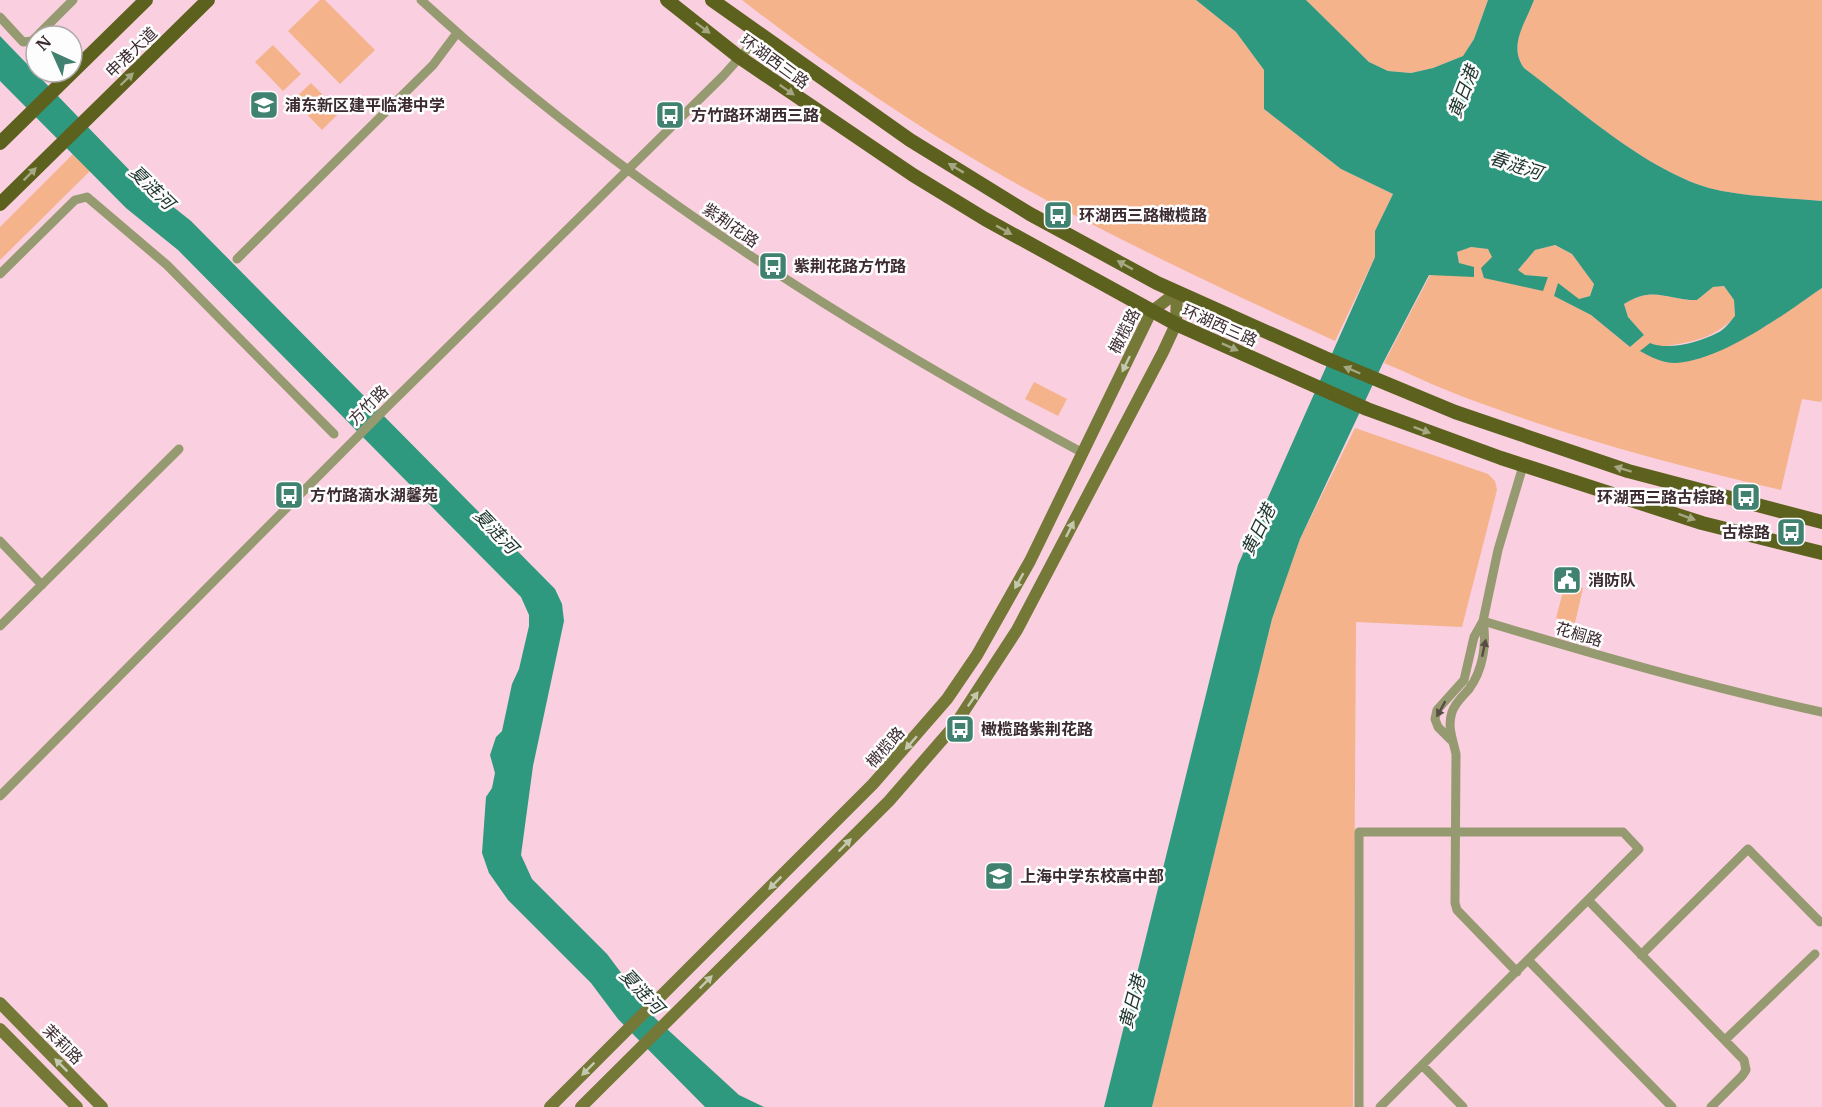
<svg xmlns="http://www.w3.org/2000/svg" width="1822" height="1107" viewBox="0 0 1822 1107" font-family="Merriweather,'Noto Sans SC',serif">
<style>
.green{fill:#f5b38b}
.water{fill:#2e997f}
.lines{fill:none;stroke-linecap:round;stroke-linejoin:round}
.street{stroke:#969a70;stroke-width:9}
.secondary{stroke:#747938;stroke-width:12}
.primary{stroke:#5d611e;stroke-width:14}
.oneway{fill:#a5a782}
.oneway2{fill:#c6c8ae}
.oneway3{fill:#574d45}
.labels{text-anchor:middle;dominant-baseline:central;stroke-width:5;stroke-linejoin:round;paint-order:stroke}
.street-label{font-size:16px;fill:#3c2c32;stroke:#fdfdfd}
.poi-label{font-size:16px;font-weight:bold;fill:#3c2c32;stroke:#fdfdfd;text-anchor:start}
.water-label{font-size:18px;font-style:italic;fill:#1d342d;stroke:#fdfdfd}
</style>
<rect width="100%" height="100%" fill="#facfdf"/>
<!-- green -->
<path class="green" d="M320,0H325L375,50L340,84L288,31Z
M742,0H1196L1236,32L1264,70V109L1341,169L1393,194L1375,231V257L1335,341C1220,288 1104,234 994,171C907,121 822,62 742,0Z
M1306,0H1488L1474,39L1463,56L1433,68L1411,73L1388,71L1369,62Z
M1534,0H1822V201C1789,198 1754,197 1722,191C1654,178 1579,109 1524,68C1508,46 1525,24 1534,0Z
M273,45L301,74L283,91L255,62Z
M311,83L340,112L322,130L293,100Z
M73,154L90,171L0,260V227Z
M1554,245L1572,254L1594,283L1590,296L1579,299L1558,284L1554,296L1591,315L1630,347L1644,335L1628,317L1624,304C1654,285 1665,300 1697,300L1713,287L1724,286L1734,300L1735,317C1704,347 1680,341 1641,351L1702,356L1766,326L1822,288V399L1821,402L1802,399L1781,490C1670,464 1558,434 1451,392C1428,383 1406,372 1384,363L1430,275L1459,263L1457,251L1471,247L1489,249L1493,257L1542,291L1548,277L1524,275L1518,270L1535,250Z
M1034,382L1067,399L1058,416L1025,399Z
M1355,428L1488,474L1495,481L1497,490L1462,627L1356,622L1353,1107H1152L1272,619L1300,539Z
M1565,584L1583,588L1575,623L1556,618Z"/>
<!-- water -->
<path class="water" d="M1196,0H1306L1369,62L1388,71L1411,73L1433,68L1463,56L1474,39L1488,0H1534C1525,24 1508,46 1524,68C1579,109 1654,178 1722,191C1754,197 1789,198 1822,201V288C1784,314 1722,361 1675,363C1662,363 1651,357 1640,351L1650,343C1668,351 1700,342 1717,333C1724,330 1730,322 1735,316L1734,300L1724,286L1713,287L1697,300C1666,300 1654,285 1624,304L1628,317L1644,335L1630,347L1591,315L1554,296L1558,283L1579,299L1590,296L1594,284L1572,254L1555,245L1535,250L1518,270L1525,275L1548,277L1543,291L1484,278L1481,268L1492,257L1488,249L1471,247L1457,252L1459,263L1474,267V277L1429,275L1383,363L1300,539L1272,619L1152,1107H1104L1238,565L1375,257V231L1393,194L1341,169L1264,109V70L1236,32Z
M0,36L138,179L191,221L555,589L562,604L564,621L533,766L521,855L532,879L607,954L655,1018L739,1095L764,1107H705L618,1019L591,983L508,900L489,873L482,853L486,797L492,788L495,773L490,755L496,737L502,731L512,684L519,669L529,626V615L521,597L178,250L126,208L0,81Z"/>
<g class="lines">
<!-- street -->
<path class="street" d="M421,0C620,182 846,326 1083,453
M0,17L23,42L32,41L36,37
M37,36L73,0
M237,259L433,65L457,33
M0,274L75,200L87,197L167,265L334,434
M1523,466L1498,550L1483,621C1596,655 1707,687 1822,712
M0,541L42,585
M1483,621C1487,644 1483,670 1469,689C1463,696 1455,703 1452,712C1447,727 1453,740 1456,754L1455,903L1457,910L1517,972
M0,626L179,449
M1451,740L1438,727L1435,719L1437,710L1464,680L1474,637L1483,621
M0,796L387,407L723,76L759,36
M1588,900L1744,1060L1746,1070L1742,1076L1711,1107
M1641,955L1748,849L1820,922
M1528,960L1672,1107
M1725,1040L1815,954
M1422,1065L1463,1107
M1359,1107V832H1623L1639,849L1380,1107"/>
<!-- secondary -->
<path class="secondary" d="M0,1003L102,1107
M0,1029L77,1107
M550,1107L873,784L947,699L977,655L1030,561L1151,312L1177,292
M581,1107L889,801L955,725L1017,630L1163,352L1176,324L1177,292"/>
<!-- primary -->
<path class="primary" d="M667,0L739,57L913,175L985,219L1176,324L1367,409L1501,458L1702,523L1822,553
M712,0L910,140L1030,214L1157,283L1325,358L1455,412L1628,471L1822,522
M0,143L146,0
M0,204L208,0"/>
</g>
<!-- one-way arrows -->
<defs><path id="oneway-solid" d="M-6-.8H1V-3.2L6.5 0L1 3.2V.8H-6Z" transform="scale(1.5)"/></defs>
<g class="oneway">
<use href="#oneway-solid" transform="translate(703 28) rotate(37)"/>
<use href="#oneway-solid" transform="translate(127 79) rotate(-44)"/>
<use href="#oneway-solid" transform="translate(787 90) rotate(35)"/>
<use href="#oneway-solid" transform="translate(956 168) rotate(-149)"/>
<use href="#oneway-solid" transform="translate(30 174) rotate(-45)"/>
<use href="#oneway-solid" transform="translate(1004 230) rotate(29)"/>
<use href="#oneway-solid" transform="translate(1125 265) rotate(-151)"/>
<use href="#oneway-solid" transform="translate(1230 347) rotate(24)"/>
<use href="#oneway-solid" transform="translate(1352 370) rotate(-157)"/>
<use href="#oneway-solid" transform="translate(1422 430) rotate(21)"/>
<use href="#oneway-solid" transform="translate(1623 469) rotate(-163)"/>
<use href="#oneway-solid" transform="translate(1687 517) rotate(20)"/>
</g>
<g class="oneway2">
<use href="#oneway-solid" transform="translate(1126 364) rotate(116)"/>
<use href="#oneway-solid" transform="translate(1070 529) rotate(-64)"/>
<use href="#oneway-solid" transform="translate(1019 581) rotate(119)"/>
<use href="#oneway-solid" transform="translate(973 699) rotate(-55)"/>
<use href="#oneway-solid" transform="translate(911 743) rotate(131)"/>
<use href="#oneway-solid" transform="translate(845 845) rotate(-45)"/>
<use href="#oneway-solid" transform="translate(775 883) rotate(135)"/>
<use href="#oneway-solid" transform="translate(706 982) rotate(-45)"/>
<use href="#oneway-solid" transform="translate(61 1065) rotate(-135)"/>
<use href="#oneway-solid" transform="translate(588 1069) rotate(135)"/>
</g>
<g class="oneway3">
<use href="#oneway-solid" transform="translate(1484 648) rotate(-78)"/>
<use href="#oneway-solid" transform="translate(1441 709) rotate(119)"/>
</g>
<!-- icons -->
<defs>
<g id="school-square" transform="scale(1.5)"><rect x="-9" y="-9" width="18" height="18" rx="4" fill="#41816f" stroke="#fdfdfd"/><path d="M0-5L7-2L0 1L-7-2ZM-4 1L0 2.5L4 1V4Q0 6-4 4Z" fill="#fff"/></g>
<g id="bus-square" transform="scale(1.5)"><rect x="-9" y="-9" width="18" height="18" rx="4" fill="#41816f" stroke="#fdfdfd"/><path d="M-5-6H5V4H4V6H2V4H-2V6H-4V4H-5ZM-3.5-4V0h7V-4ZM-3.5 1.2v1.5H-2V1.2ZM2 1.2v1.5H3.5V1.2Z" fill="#fff"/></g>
<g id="civic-square" transform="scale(1.5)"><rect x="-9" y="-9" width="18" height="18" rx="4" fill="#41816f" stroke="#fdfdfd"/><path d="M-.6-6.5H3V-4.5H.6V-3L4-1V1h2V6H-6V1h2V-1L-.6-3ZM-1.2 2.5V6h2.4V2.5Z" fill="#fff"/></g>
</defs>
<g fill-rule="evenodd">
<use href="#school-square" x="264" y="105"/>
<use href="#bus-square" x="670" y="115"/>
<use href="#bus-square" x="1058" y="215"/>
<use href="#bus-square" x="773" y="266"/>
<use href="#bus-square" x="289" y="495"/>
<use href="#bus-square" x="1746" y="497"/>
<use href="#bus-square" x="1791" y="532"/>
<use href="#civic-square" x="1567" y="580"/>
<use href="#bus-square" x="960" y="729"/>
<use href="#school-square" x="999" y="876"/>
</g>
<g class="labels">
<!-- street labels -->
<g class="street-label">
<text transform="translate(131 52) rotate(-44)">申港大道</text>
<text transform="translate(775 61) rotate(36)">环湖西三路</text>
<text transform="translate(731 225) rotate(35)">紫荆花路</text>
<text transform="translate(1220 325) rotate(24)">环湖西三路</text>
<text transform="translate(1124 331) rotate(-63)">橄榄路</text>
<text transform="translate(368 405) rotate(-45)">方竹路</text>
<text transform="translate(1579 634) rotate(17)">花榈路</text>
<text transform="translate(885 747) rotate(-48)">橄榄路</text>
<text transform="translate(63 1044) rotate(45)">茉莉路</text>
</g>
<!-- poi labels -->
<g class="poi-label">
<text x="285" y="105">浦东新区建平临港中学</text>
<text x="691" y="115">方竹路环湖西三路</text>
<text x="1079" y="215">环湖西三路橄榄路</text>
<text x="794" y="266">紫荆花路方竹路</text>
<text x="310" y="495">方竹路滴水湖馨苑</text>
<text x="1725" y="497" text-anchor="end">环湖西三路古棕路</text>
<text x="1770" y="532" text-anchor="end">古棕路</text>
<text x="1588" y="580">消防队</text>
<text x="981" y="729">橄榄路紫荆花路</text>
<text x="1020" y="876">上海中学东校高中部</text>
</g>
<!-- water labels -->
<g class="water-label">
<text transform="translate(1463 92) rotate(-69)">黄日港</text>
<text transform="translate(1516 165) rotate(18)">春涟河</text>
<text transform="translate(152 187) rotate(44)">夏涟河</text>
<text transform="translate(1258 530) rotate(-64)">黄日港</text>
<text transform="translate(496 531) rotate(46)">夏涟河</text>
<text transform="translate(642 991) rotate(47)">夏涟河</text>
<text transform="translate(1132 1002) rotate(-75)">黄日港</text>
</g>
</g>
<!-- north arrow -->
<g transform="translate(54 54) rotate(315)"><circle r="28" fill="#fdfdfd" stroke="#b0a9ac" stroke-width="1.5"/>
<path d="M0-4.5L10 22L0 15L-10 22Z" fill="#41816f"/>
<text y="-9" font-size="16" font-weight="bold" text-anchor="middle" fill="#3c2c32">N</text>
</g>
</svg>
